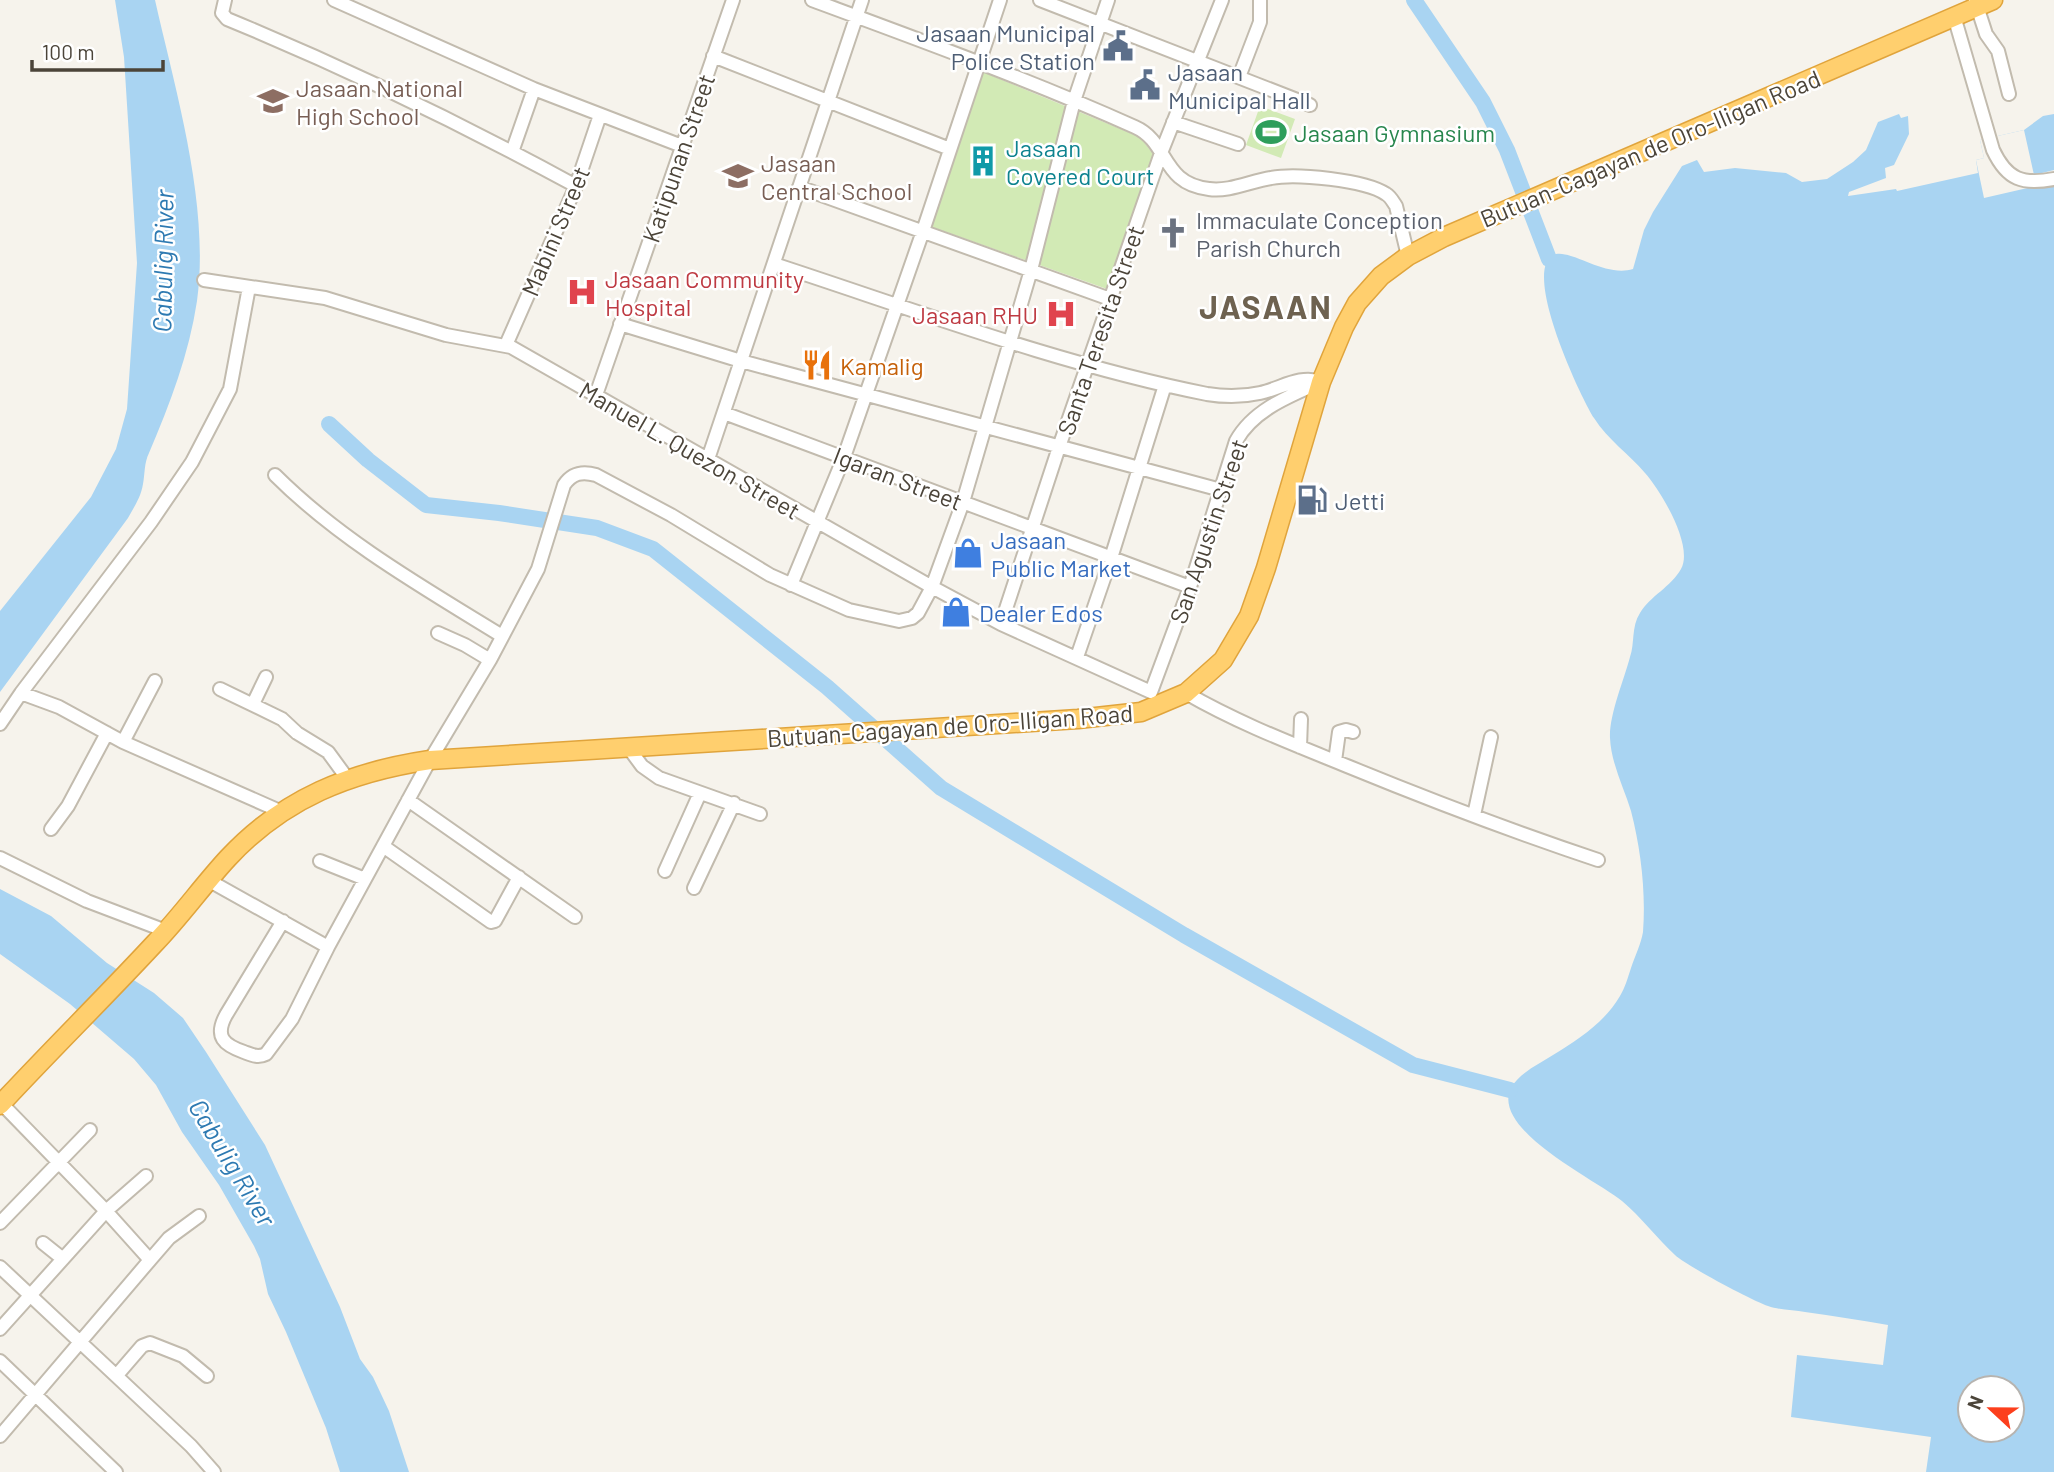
<svg xmlns="http://www.w3.org/2000/svg" width="2054" height="1472" viewBox="0 0 2054 1472" font-family="Barlow,sans-serif">
<style>
.green{fill:#d2eab5}
.water{fill:#a9d4f2;fill-rule:evenodd}
.pier{fill:#f6f3ec}
.lines{fill:none;stroke-linecap:round;stroke-linejoin:round}
.river{stroke:#a9d4f2;stroke-width:16}
.minor-casing{stroke:#c2bbae;stroke-width:16}
.highway-casing{stroke:#e0a43c;stroke-width:21}
.minor{stroke:#fff;stroke-width:12}
.highway{stroke:#ffcf6e;stroke-width:18}
.labels{text-anchor:middle;dominant-baseline:central;stroke-width:5;stroke-linejoin:round;paint-order:stroke}
.service-label{font-size:24px;fill:#4e5e75;stroke:#fff;text-anchor:start}
.education-label{font-size:24px;fill:#785e54;stroke:#fff;text-anchor:start}
.leisure-label{font-size:24px;fill:#27864d;stroke:#fff;text-anchor:start}
.culture-label{font-size:24px;fill:#0d838f;stroke:#fff;text-anchor:start}
.street-label{font-size:24px;fill:#4b4439;stroke:#fff}
.worship-label{font-size:24px;fill:#5b616d;stroke:#fff;text-anchor:start}
.health-label{font-size:24px;fill:#be3a42;stroke:#fff;text-anchor:start}
.food-label{font-size:24px;fill:#c56008;stroke:#fff;text-anchor:start}
.shop-label{font-size:24px;fill:#366cbe;stroke:#fff;text-anchor:start}
.water-label{font-size:26px;font-style:italic;fill:#2e7ab2;stroke:#fff}
.district-label{font-size:32px;font-weight:bold;letter-spacing:2px;fill:#6e6250;stroke:#fff}
</style>
<rect width="100%" height="100%" fill="#f6f3ec"/>
<!-- green -->
<path class="green" d="M983,72L1140,137L1153,154L1107,289L932,227Z
M1260,106L1295,119L1281,158L1246,145Z"/>
<!-- water -->
<path class="water" d="M115,0H155C176,93 210,205 197,301C189,354 170,404 149,453C144,463 145,474 143,484C141,497 134,507 128,518L0,692V611L91,497L116,449L127,409L137,263L124,57Z
M1899,114L1901,118L1908,116L1909,134L1894,165L1885,168L1886,178L1849,192L1848,196L1896,189L1897,191L1978,173L1976,160L1984,158L1980,140L2024,130L2043,116L2054,114V1472H1926L1931,1437L1791,1417L1797,1355L1883,1365L1888,1325C1861,1320 1833,1316 1805,1312C1794,1310 1779,1310 1768,1306C1753,1301 1685,1265 1675,1255C1657,1238 1641,1217 1622,1201C1598,1181 1490,1130 1511,1088C1519,1073 1539,1064 1553,1055C1579,1039 1604,1023 1620,996C1625,988 1628,977 1631,968C1635,956 1641,944 1643,932C1646,892 1641,850 1631,811C1624,788 1611,763 1610,738C1609,715 1624,680 1630,657C1635,643 1631,627 1640,613C1650,596 1671,587 1681,569C1694,546 1661,491 1645,473C1629,454 1608,440 1594,418C1580,396 1522,272 1553,255C1569,247 1604,278 1633,269L1644,230L1653,212L1682,166L1697,160L1704,172L1735,168L1786,173L1802,182L1827,179L1853,162L1866,150L1878,122ZM1970,1388H2012V1430H1970Z
M0,889L51,916L107,963L154,993L183,1018L206,1052L265,1145L340,1307L360,1359L373,1377L389,1411L409,1472H340L326,1428L286,1332L268,1294L260,1259L254,1246L219,1185L182,1132L156,1085L134,1059L70,1004L0,954Z"/>
<!-- pier -->
<path class="pier" d="M2024,130L2034,175L2054,170V182L1984,198L1976,160L1984,158L1980,140Z"/>
<g class="lines">
<!-- river -->
<path class="river" d="M1414,0L1483,102L1507,150L1549,259
M329,424L368,460L426,505L499,513L597,528L653,549L827,687L941,788L1184,935L1413,1065L1510,1090"/>
<!-- minor casing -->
<g class="minor-casing">
<path id="minor" d="M225,0L222,13L227,19C346,68 462,124 576,186
M334,0L534,89L682,146
M812,0C920,40 1030,80 1135,127C1169,142 1161,184 1209,189C1229,192 1251,181 1271,178C1296,173 1365,180 1386,194C1391,197 1393,202 1396,206L1408,256
M1040,0L1310,105
M1975,0L1986,34L1998,51L2009,94
M1954,16L1993,150C2007,180 2023,185 2054,179
M713,56L950,149
M1239,77L1260,22V0
M1173,122L1238,144
M512,152L534,89
M799,187L1110,299
M774,264C915,310 1061,365 1207,394C1225,397 1242,397 1260,393C1280,389 1300,374 1321,382
M204,280L325,298L446,335L511,347L932,587L1001,624L1151,692
M620,324L741,361L1221,490
M506,345L576,186L600,115
M596,395L733,0
M724,413L1190,587
M708,459L862,0
M275,475C340,540 424,588 502,636
M791,585L844,457L923,231L1000,0
M1001,624L1059,447L1161,153L1222,0
M438,633L465,645L490,660
M1077,657L1111,558L1165,385
M220,689L282,719L297,733L328,752L347,778
M1151,692L1190,587L1236,441C1253,410 1289,396 1321,382
M21,693L59,707L123,742L282,812
M1186,693C1238,723 1293,744 1347,766C1430,800 1514,832 1598,860
M253,704L266,677
M0,724L21,693L151,522L192,462L230,389L249,287
M123,742L155,681
M628,747L642,766L659,778L760,814
M1300,747L1301,719
M1335,761L1339,732L1346,730L1353,732
M408,800L575,917
M1474,815L1491,737
M51,829L68,806L107,733
M383,846L491,922L495,921L519,877
M0,858L87,901L166,931
M320,861L365,879
M665,871L700,793
M208,880L328,947
M694,888L734,803
M283,921L226,1015C214,1037 224,1045 244,1052C252,1055 258,1058 266,1054L292,1019L328,947L430,760L490,660L538,569L564,485C572,473 582,471 596,475L671,515L770,575L849,610L899,621L912,618L918,613L932,587L963,502L1031,270L1074,101L1108,0
M0,1223L90,1130
M43,1243L63,1259
M150,1260L169,1238L199,1216
M0,1267L191,1446L214,1472
M0,1329L106,1211L146,1176
M0,1361L116,1472
M117,1375L142,1346L150,1343L183,1356L207,1376
M0,1436L150,1260L106,1211L1,1103"/>
</g>
<!-- highway casing -->
<g class="highway-casing">
<path id="highway" d="M0,1105C51,1050 104,998 155,943C181,916 203,885 228,858C284,798 350,772 430,760L1078,719L1141,712L1186,693L1223,660L1249,616L1266,568L1321,382L1344,327L1357,303L1381,276L1408,256L1444,237L1993,0"/>
</g>
<!-- minor -->
<use href="#minor" class="minor"/>
<!-- highway -->
<use href="#highway" class="highway"/>
</g>
<!-- icons -->
<defs>
<g id="civic-bare" transform="scale(2.415)"><path d="M-.6-6.5H3V-4.5H.6V-3L4-1V1h2V6H-6V1h2V-1L-.6-3ZM-1.2 2.5V6h2.4V2.5Z" fill="#5c6f8a" stroke="#fff" stroke-width="2.5" paint-order="stroke"/></g>
<g id="school-bare" transform="scale(2.415)"><path d="M0-5L7-2L0 1L-7-2ZM-4 1L0 2.5L4 1V4Q0 6-4 4Z" fill="#8d6e63" stroke="#fff" stroke-width="2.5" paint-order="stroke"/></g>
<g id="stadium-bare" transform="scale(2.415)"><path d="M0-5a6.5 5 0 1 0 0 10a6.5 5 0 1 0 0-10ZM-3.5-1.8h7v3.6h-7Z" fill="#2e9e5b" stroke="#fff" stroke-width="2.5" paint-order="stroke"/></g>
<g id="building-bare" transform="scale(2.415)"><path d="M-4-6H4V6H1V3H-1V6H-4ZM-2.5-4.3h1.7v1.8h-1.7ZM.8-4.3h1.7v1.8H.8ZM-2.5-1h1.7V.8h-1.7ZM.8-1h1.7V.8H.8Z" fill="#0f9aa8" stroke="#fff" stroke-width="2.5" paint-order="stroke"/></g>
<g id="church-bare" transform="scale(2.415)"><path d="M-1.2-6h2.4v3.5h3.3v2.4h-3.3V6h-2.4V-.1h-3.3v-2.4h3.3Z" fill="#6b7280" stroke="#fff" stroke-width="2.5" paint-order="stroke"/></g>
<g id="hospital-bare" transform="scale(2.415)"><path d="M-5-5h3v3.5h4V-5h3V5h-3V1.5h-4V5h-3Z" fill="#e0444e" stroke="#fff" stroke-width="2.5" paint-order="stroke"/></g>
<g id="restaurant-bare" transform="scale(2.415)"><path d="M-5-6h1v4h1v-4h1v4h1v-4h1v5L-1.5 .5V6h-2V.5L-5-1ZM5-6V6H3V1.5H1.5Q1.5-4 5-6Z" fill="#e8710a" stroke="#fff" stroke-width="2.5" paint-order="stroke"/></g>
<g id="fuel-bare" transform="scale(2.415)"><path d="M-5.5-6h7V0h2V4h1.3V-2.5L3-4.5l.8-.8L6-3V5H2.5V1h-1V6h-7ZM-4.2-4.7v3.2H.2V-4.7Z" fill="#5c6f8a" stroke="#fff" stroke-width="2.5" paint-order="stroke"/></g>
<g id="shop-bare" transform="scale(2.415)"><path d="M-5-2.5h2.3a2.7 3.5 0 0 1 5.4 0H5L5.5 6h-11ZM-1.5-2.5h3a1.5 2.3 0 0 0-3 0Z" fill="#3f7fe0" stroke="#fff" stroke-width="2.5" paint-order="stroke"/></g>
</defs>
<g fill-rule="evenodd">
<use href="#civic-bare" x="1118" y="46"/>
<use href="#civic-bare" x="1145" y="85"/>
<use href="#school-bare" x="273" y="101"/>
<use href="#stadium-bare" x="1271" y="132"/>
<use href="#building-bare" x="983" y="161"/>
<use href="#school-bare" x="738" y="176"/>
<use href="#church-bare" x="1173" y="233"/>
<use href="#hospital-bare" x="582" y="292"/>
<use href="#hospital-bare" x="1061" y="314"/>
<use href="#restaurant-bare" x="817" y="365"/>
<use href="#fuel-bare" x="1312" y="500"/>
<use href="#shop-bare" x="968" y="553"/>
<use href="#shop-bare" x="956" y="612"/>
</g>
<g class="labels">
<!-- service labels -->
<g class="service-label">
<text x="1095" y="32" text-anchor="end">Jasaan Municipal<tspan x="1095" dy="28">Police Station</tspan></text>
<text x="1168" y="71">Jasaan<tspan x="1168" dy="28">Municipal Hall</tspan></text>
<text x="1335" y="500">Jetti</text>
</g>
<!-- education labels -->
<g class="education-label">
<text x="296" y="87">Jasaan National<tspan x="296" dy="28">High School</tspan></text>
<text x="761" y="162">Jasaan<tspan x="761" dy="28">Central School</tspan></text>
</g>
<!-- leisure labels -->
<g class="leisure-label">
<text x="1294" y="132">Jasaan Gymnasium</text>
</g>
<!-- culture labels -->
<g class="culture-label">
<text x="1006" y="147">Jasaan<tspan x="1006" dy="28">Covered Court</tspan></text>
</g>
<!-- street labels -->
<g class="street-label">
<text transform="translate(1650 148) rotate(-23)">Butuan-Cagayan de Oro-Iligan Road</text>
<text transform="translate(678 158) rotate(-71)">Katipunan Street</text>
<text transform="translate(555 231) rotate(-67)">Mabini Street</text>
<text transform="translate(1100 330) rotate(-71)">Santa Teresita Street</text>
<text transform="translate(690 450) rotate(30)">Manuel L. Quezon Street</text>
<text transform="translate(898 478) rotate(21)">Igaran Street</text>
<text transform="translate(1208 531) rotate(-71)">San Agustin Street</text>
<text transform="translate(950 725) rotate(-4)">Butuan-Cagayan de Oro-Iligan Road</text>
</g>
<!-- worship labels -->
<g class="worship-label">
<text x="1196" y="219">Immaculate Conception<tspan x="1196" dy="28">Parish Church</tspan></text>
</g>
<!-- health labels -->
<g class="health-label">
<text x="605" y="278">Jasaan Community<tspan x="605" dy="28">Hospital</tspan></text>
<text x="1038" y="314" text-anchor="end">Jasaan RHU</text>
</g>
<!-- food labels -->
<g class="food-label">
<text x="840" y="365">Kamalig</text>
</g>
<!-- shop labels -->
<g class="shop-label">
<text x="991" y="539">Jasaan<tspan x="991" dy="28">Public Market</tspan></text>
<text x="979" y="612">Dealer Edos</text>
</g>
<!-- water labels -->
<g class="water-label">
<text transform="translate(162 261) rotate(-89)">Cabulig River</text>
<text transform="translate(233 1162) rotate(59)">Cabulig River</text>
</g>
<!-- district labels -->
<g class="district-label">
<text x="1266" y="306">JASAAN</text>
</g>
</g>
<!-- north arrow -->
<g transform="translate(1991 1409) rotate(292)"><circle r="33" fill="#ffffff" stroke="#b7b4b0" stroke-width="2"/>
<path d="M0-5L12 26L0 18L-12 26Z" fill="#fc3f1d"/>
<text y="-10" font-size="19" font-weight="bold" text-anchor="middle" fill="#4b4439">N</text>
</g>
<!-- scale -->
<path d="M32 60v10h131v-10" fill="none" stroke="#4b4439" stroke-width="3.5"/>
<text x="42" y="60" font-size="21" fill="#4b4439" stroke="#ffffff" stroke-width="5" paint-order="stroke">100 m</text>
</svg>
